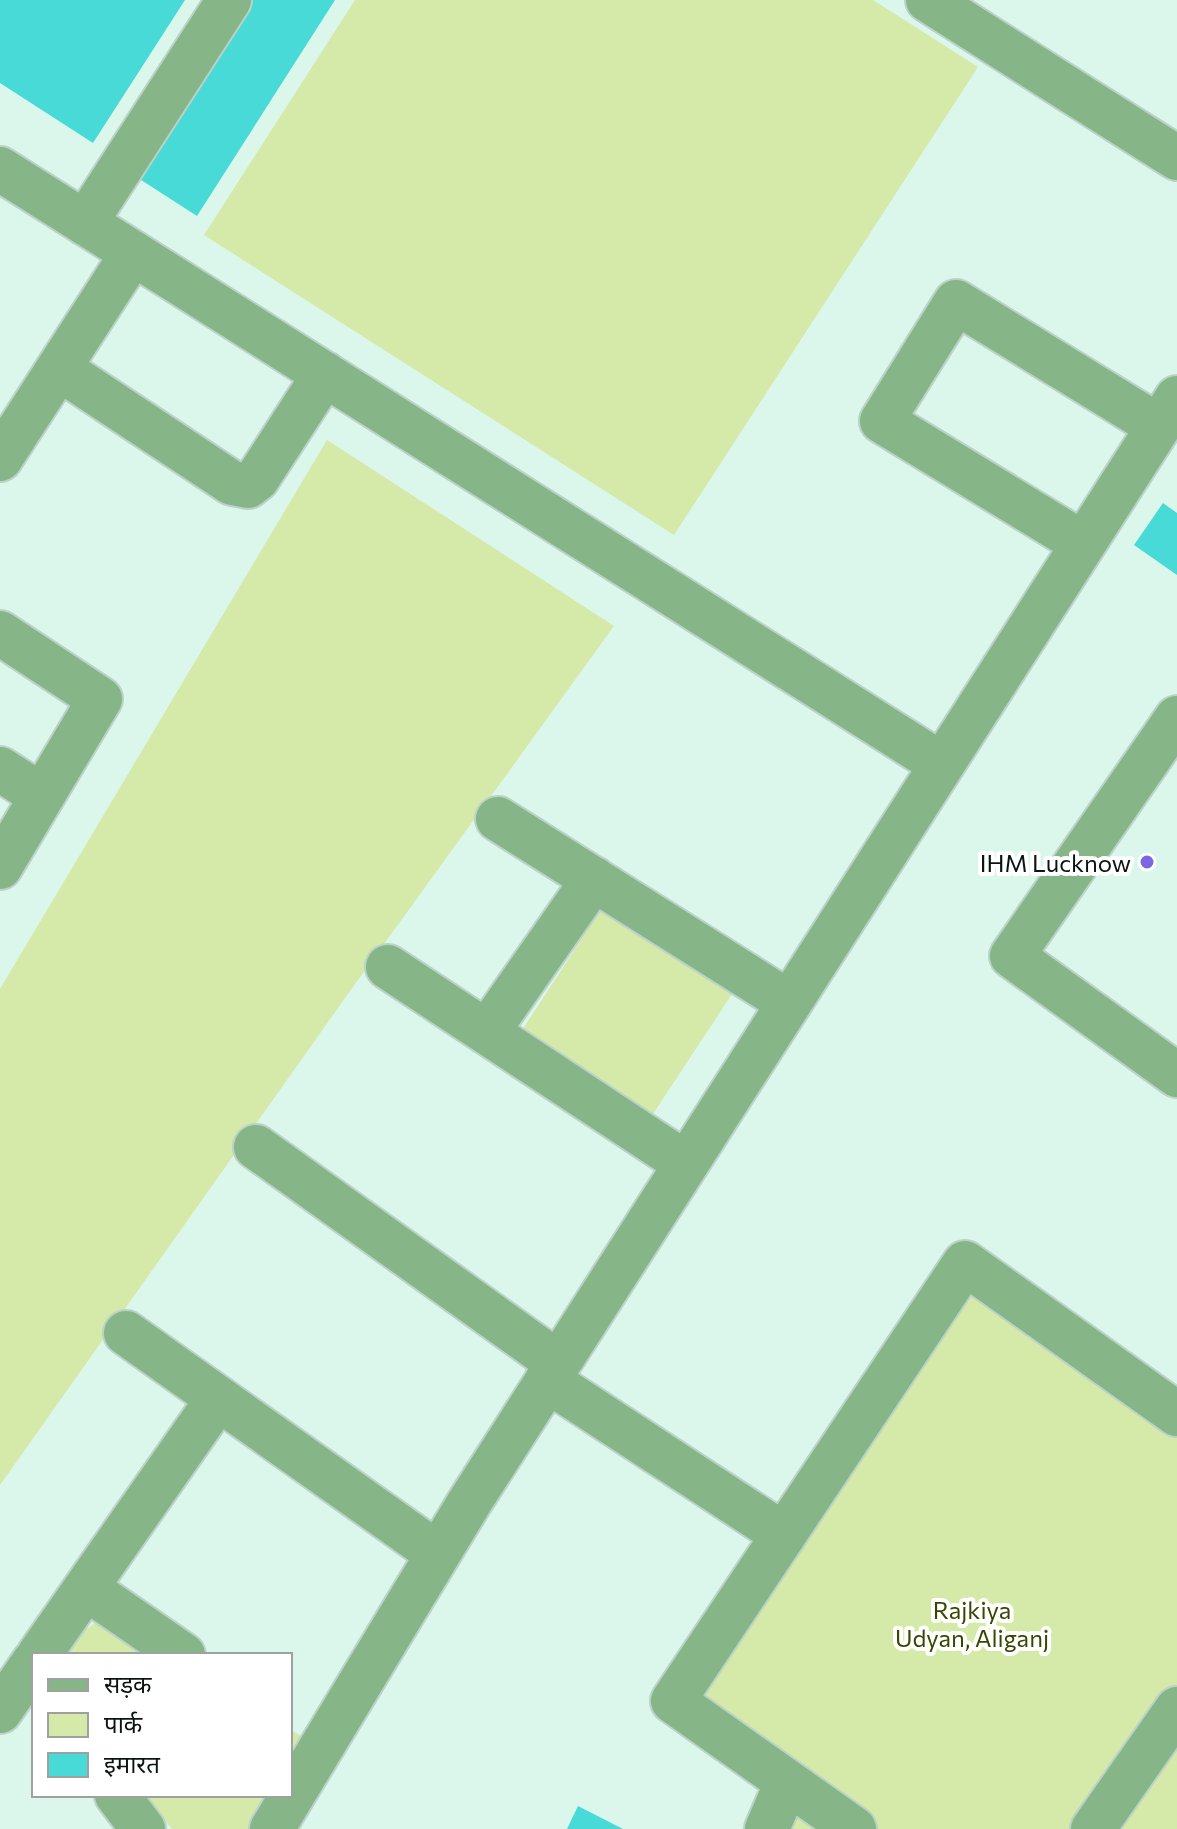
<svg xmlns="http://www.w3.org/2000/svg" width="1177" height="1829" viewBox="0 0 1177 1829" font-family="Commissioner,'Noto Sans Devanagari',sans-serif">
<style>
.green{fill:#d5e9a9}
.building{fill:#48dad6}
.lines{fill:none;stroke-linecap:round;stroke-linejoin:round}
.minor-casing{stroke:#bad2c8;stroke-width:48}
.minor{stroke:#86b588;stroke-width:44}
.poi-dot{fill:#7a67e2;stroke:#fff;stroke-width:3}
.labels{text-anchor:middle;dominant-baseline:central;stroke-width:8;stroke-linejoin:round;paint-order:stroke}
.poi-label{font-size:24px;fill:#0a1410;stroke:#fff;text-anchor:end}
.park-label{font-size:24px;fill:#374600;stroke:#fff}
</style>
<rect width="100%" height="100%" fill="#dbf6eb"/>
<!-- green -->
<path class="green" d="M355,0H873L978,67L674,535L204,235Z
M327,440L614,626L350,991L0,1485V989Z
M601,909L732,994L649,1120L519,1035Z
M965,1263L1177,1414V1829H767L787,1782L673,1701Z
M115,1608L183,1655H52Z
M290,1729L320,1749L272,1829H172L142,1795H290Z"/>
<!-- building -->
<path class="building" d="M0,0H185L93,143L0,83Z
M252,0H335L197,216L138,178Z
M1163,503L1177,513V575L1134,545Z
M578,1806L623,1829H567Z"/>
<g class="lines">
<!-- minor casing -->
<g class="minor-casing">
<path id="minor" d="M928,0L1177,158
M0,169L941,764
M85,223L229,0
M60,369L232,483L248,486L257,479L325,374
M0,459L133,253
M1082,543L882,421L956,302L1158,426
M0,633L100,699L0,867
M1177,718L1012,956L1177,1075
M0,769L42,796
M498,819L788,1002
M388,967L685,1163
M487,1032L594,879
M256,1147L558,1363
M126,1333L438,1554
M547,1380L784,1535
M86,1588L183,1655
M39,1655L218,1399
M0,1711L34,1662
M117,1795L143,1829
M272,1829L469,1503L1177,398
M767,1829L787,1782
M854,1829L673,1701L965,1263L1177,1414
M1093,1829L1177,1709"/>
</g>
<!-- minor -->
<use href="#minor" class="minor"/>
</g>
<!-- markers -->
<circle class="poi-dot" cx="1147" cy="862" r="8"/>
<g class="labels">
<!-- poi labels -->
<g class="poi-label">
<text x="1131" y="862">IHM Lucknow</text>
</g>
<!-- park labels -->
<g class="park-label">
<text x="972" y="1609">Rajkiya<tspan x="972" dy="28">Udyan, Aliganj</tspan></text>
</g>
</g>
<!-- legend -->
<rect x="32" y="1653" width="260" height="144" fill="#ffffff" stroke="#9da19f" stroke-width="2"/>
<rect x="48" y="1679" width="40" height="12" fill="#86b588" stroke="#9da19f" stroke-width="2"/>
<text x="104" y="1693" font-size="24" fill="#0a1410">सड़क</text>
<rect x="48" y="1713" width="40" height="24" fill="#d5e9a9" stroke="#9da19f" stroke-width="2"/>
<text x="104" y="1733" font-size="24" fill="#0a1410">पार्क</text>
<rect x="48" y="1753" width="40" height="24" fill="#48dad6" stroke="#9da19f" stroke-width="2"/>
<text x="104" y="1773" font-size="24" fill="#0a1410">इमारत</text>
</svg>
